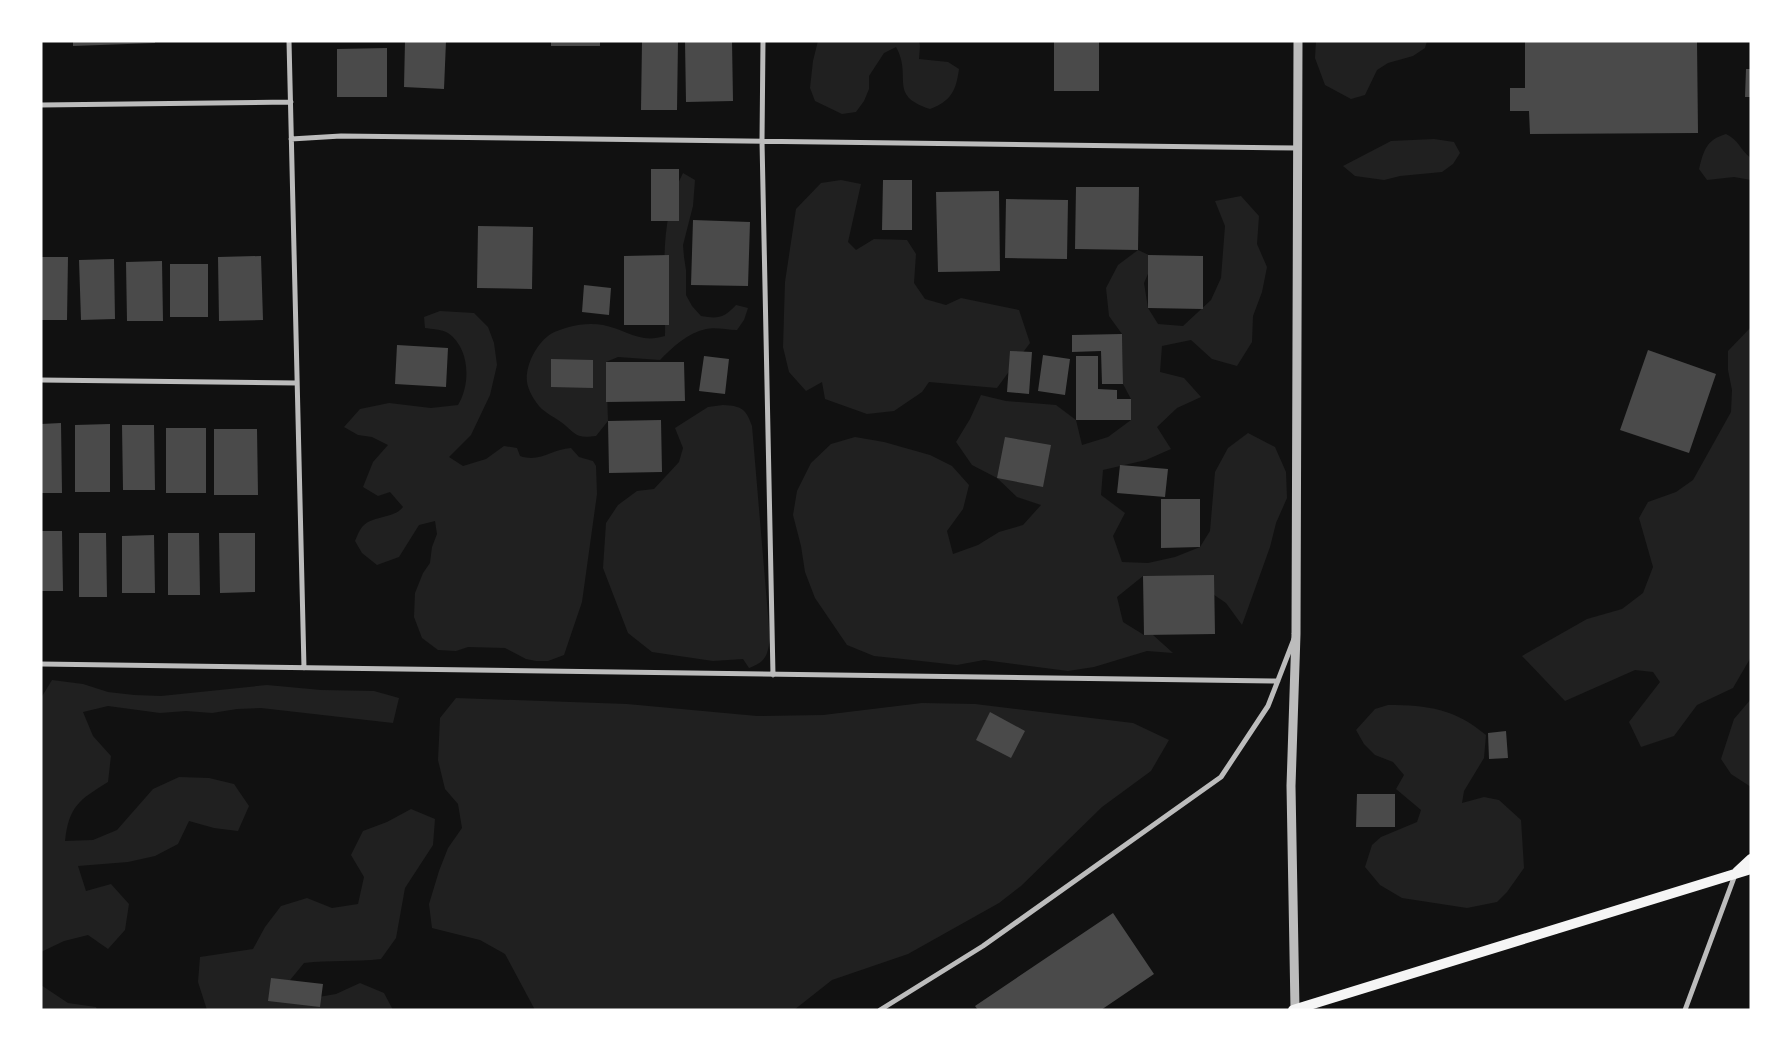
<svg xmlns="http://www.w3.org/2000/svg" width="1792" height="1051" viewBox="0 0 1792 1051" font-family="Helvetica,sans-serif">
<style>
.green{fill:#202020}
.building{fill:#4a4a4a}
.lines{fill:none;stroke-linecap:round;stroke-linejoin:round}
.minor{stroke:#bcbcbc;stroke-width:5}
.tertiary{stroke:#bcbcbc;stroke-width:9}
.secondary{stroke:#f5f5f5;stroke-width:10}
</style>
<rect width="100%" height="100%" fill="#111"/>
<!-- green -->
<path class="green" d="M818,41H919L920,46L919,59L948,62L959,69C956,91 951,101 930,109C887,95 913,77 896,47L884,53L869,76V89L864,101L856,112L842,114L815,101L810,88L813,61Z
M1316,41H1427L1425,48L1413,56L1388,63L1377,70L1365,95L1351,99L1325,85L1315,58Z
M1726,134C1739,140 1740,150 1751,158V180L1734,177L1707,180L1699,169C1704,150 1706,140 1726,134Z
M1434,139L1454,142L1460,153L1453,164L1442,172L1400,176L1384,180L1355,176L1343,166L1391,141Z
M683,173L695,180L693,206L683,245L684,257L686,270V295L692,306L701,316C718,319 724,318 736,305L748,308L744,320L737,330C727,330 715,327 706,329C687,333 673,347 660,360L618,357L606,362L608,421L596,436C574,439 576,433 561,422C553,416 545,413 539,406C534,400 528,390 527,382C525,366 536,345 548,336C554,331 563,329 569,327C580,324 592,323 603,325C628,330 639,344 665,336C666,282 657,222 683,173Z
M841,180L861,184L848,242L856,250L874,239L907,240L916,254L914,283L925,299L946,305L961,298L1019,310L1030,343L997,388L929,382L922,392L894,411L867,414L825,399L822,382L806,391L789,372L783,347L785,282L796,209L821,183Z
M1241,196L1259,216L1257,244L1267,267L1262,292L1253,316L1252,342L1237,366L1212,359L1191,340L1162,346L1160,372L1184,378L1201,397L1177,408L1157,427L1171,449L1146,460L1103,470L1101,495L1125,513L1113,536L1122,562L1148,563L1175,557L1200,547L1210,531L1215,472L1228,448L1248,433L1275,447L1286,472L1287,498L1276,523L1270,547L1242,625L1226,603L1201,586L1143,576L1117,597L1123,622L1144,635H1153L1173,653L1147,651L1094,667L1068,671L984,660L957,665L903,659L874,656L847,645L815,598L805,572L801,546L793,515L797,491L811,463L831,444L855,437L884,442L930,455L952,466L969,485L963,509L947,531L953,554L978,545L999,532L1023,525L1041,505L1017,497L997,478L972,465L956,442L970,419L981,395L1006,401L1056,405L1076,420L1082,445L1108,437L1131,420V399L1123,384L1122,334L1109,316L1106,288L1118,265L1138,250L1155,258L1144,283L1148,308L1158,324L1183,326L1211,300L1221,278L1225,226L1215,201Z
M440,311L474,313L488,327L494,343L497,365L490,395L471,435L449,457L463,466L486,459L504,446L517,448L520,456C541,463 551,449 571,448L579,457L593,461L596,466L597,494L582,602L564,655L548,661H536L526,659L505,648L468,647L456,651L438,650L422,638L414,617L415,593L423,573L430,563L432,547L437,534L435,521L419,525L399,557L377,565L362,553L355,541C357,537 359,530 363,526C374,515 394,519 403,507L390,492L378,496L363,487L373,462L388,445L372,437L358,435L344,427L360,409L389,403L431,408L458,405C471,384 470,348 448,333C442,329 431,329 425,328L424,317Z
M1751,327V657L1733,688L1697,705L1674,736L1641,747L1629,722L1660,682L1653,672L1635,670L1565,701L1522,656L1587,619L1622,609L1643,593L1653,567L1639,518L1648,502L1676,492L1693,480L1731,412L1732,390L1728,370V351Z
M723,405C742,406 746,409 752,426L770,639C767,657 766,661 749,668L743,659L713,661L652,652L628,633L603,568L606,523L618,505L637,491L654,489L679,462L683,448L675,428L708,407Z
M52,680L83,684L108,692L134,695L161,696L267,685L321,690L374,691L399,698L393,723L261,708L237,709L212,713L186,711L160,713L108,706L83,712L93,736L111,756L108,782C79,800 69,806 65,841L93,840L117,830L153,789L179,777L209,778L234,784L249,806L238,831L214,828L189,821L178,844L155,856L128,862L78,866L86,891L111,884L129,904L125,930L108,949L88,935L64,941L41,952V698Z
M456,698L627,704L757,716L823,715L922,703L975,704L1133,723L1169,740L1151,771L1102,807L1021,886L999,903L908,954L832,980L794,1010H535L505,954L480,940L432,928L429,904L439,871L448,848L462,828L458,804L445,789L438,760L440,718Z
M1751,699V787L1731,774L1721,759L1734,719Z
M1388,705C1428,705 1455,709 1486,735L1484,758L1464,791L1462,803L1484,797L1499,800L1521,820L1524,868L1507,892L1497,902L1467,908L1402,898L1380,885L1365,867L1372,845L1381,837L1417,822L1421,810L1396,789L1404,775L1393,762L1375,755L1364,744L1356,730L1375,709Z
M411,809L435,819L433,845L405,888L396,938L381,959C355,962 330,960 304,963L286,985L307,999L336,994L360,983L384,993L393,1010H207L198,982L200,957L253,949L265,927L281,906L307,898L332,908L358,904L364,877L351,855L363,831L387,822Z
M41,985L68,1003L96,1007L97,1010H41Z"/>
<!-- building -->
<path class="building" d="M73,41H155V43L73,46Z
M405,41H446L444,89L404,87Z
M551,41H600V46H551Z
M642,41H678L677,110H641Z
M685,41H732L733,101L686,102Z
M1054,41H1099V91H1054Z
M1525,41H1697L1698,133L1530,134L1529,111H1510V88H1525Z
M387,48V97H337V49Z
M1746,69H1751V97H1745Z
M651,169H679V221H651Z
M883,180H912V230H882Z
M1076,187H1139L1138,250L1075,249Z
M999,191L1000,271L938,272L936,192Z
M1006,199L1068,200L1067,259L1005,258Z
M693,220L750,222L748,286L691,285Z
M478,226L533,227L532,289L477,288Z
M669,255V325H624V256Z
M1148,255L1203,256V309L1148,308Z
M261,256L263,320L219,321L218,257Z
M41,257H68L67,320H41Z
M114,259L115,319L81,320L79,260Z
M162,261L163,321H127L126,262Z
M170,264H208V317H170Z
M584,285L611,288L609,315L582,312Z
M1122,334L1123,384H1102L1101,351L1072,352V335Z
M397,345L448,348L446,387L395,384Z
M1648,350L1716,374L1689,453L1620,430Z
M1010,351L1032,352L1029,394L1007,392Z
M1043,355L1070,359L1065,395L1038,391Z
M704,356L729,359L725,394L699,391Z
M1076,356H1098V389L1117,390V399H1131V420H1076Z
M551,359L593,360V388L551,387Z
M606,362H684L685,401L606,402Z
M661,420L662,472L609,473L608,421Z
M61,423L62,493H41V424Z
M110,424V492H75V425Z
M122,425H154L155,490H123Z
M166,428H206V493H166Z
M214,429H257L258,495H214Z
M1005,437L1051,445L1043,487L997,478Z
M1120,465L1168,469L1165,497L1117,493Z
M1161,499H1200V547L1161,548Z
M41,531H62L63,591H41Z
M79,533H106L107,597H79Z
M168,533H199L200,595H168Z
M219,533H255V592L220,593Z
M154,535L155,593H122V536Z
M1214,575L1215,634L1144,635L1143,576Z
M990,712L1025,731L1011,758L976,740Z
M1506,731L1508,758L1489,759L1488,733Z
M1357,794H1395V827H1356Z
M1113,913L1154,974L1101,1010H978L975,1006Z
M271,978L323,984L320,1007L268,1001Z"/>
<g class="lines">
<!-- minor -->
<path class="minor" d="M289,41L304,668
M763,41L762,141L773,675
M41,105L291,102
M291,139L341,136L1298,148
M41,380L297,383
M41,664L1278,681
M880,1010L983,946L1221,777L1268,706L1294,639
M1685,1010L1735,875"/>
<!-- tertiary -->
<path class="tertiary" d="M1295,1009L1291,786L1296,634L1298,41"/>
<!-- secondary -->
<path class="secondary" d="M1737,872L1751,859
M1293,1010L1751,869"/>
</g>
<!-- border -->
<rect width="1792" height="1051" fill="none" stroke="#ffffff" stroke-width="85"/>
</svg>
